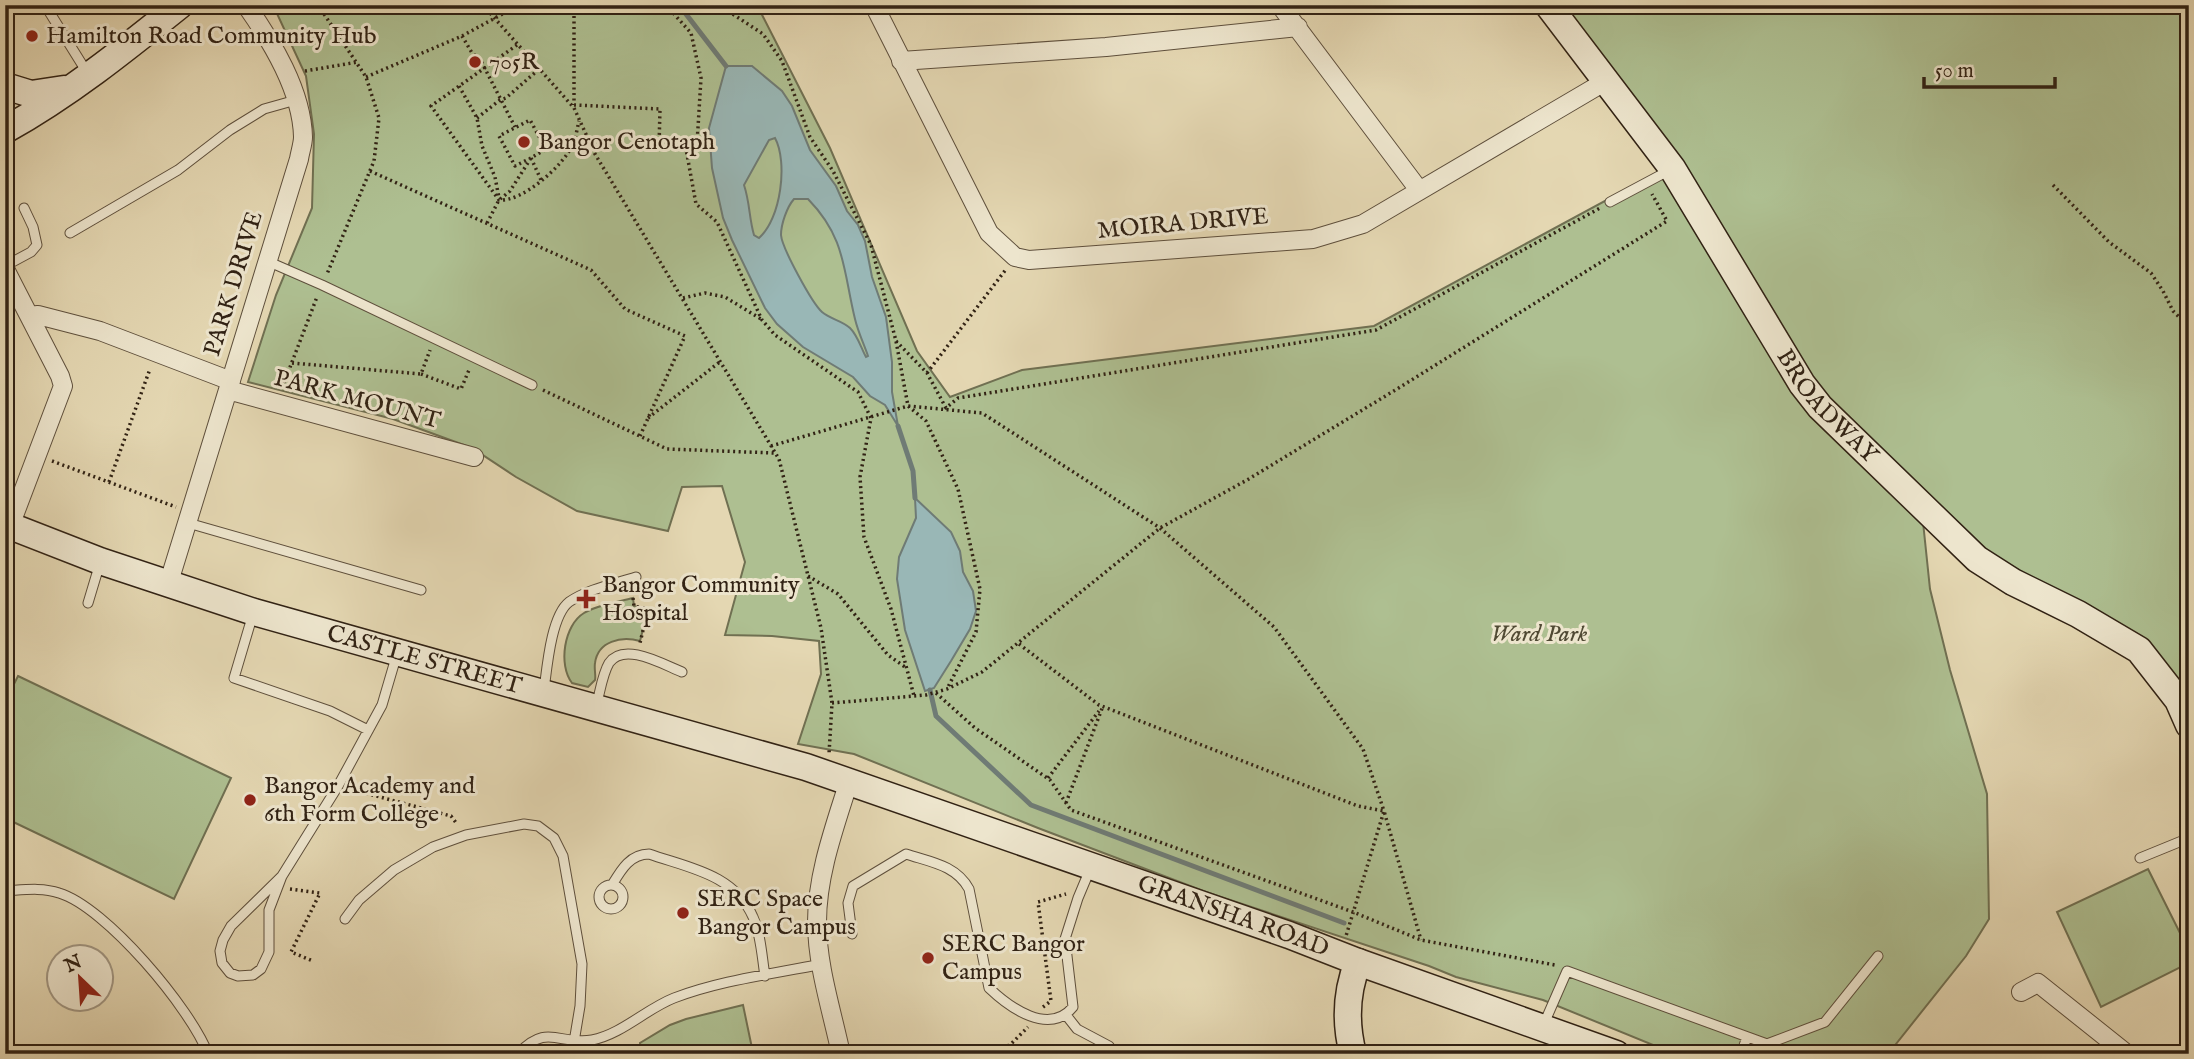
<svg xmlns="http://www.w3.org/2000/svg" width="2194" height="1059" viewBox="0 0 2194 1059" font-family="'IM FELL English',serif">
<style>
.green{fill:#aebf91;stroke:#707052;stroke-width:2}
.water{fill:#99b7b6;stroke:#6f7b75;stroke-width:2;fill-rule:evenodd}
.lines{fill:none;stroke-linecap:round;stroke-linejoin:round}
.stream{stroke:#6f7b75;stroke-width:5}
.lane-casing{stroke:#5e4f3c;stroke-width:11}
.street-casing{stroke:#5e4f3c;stroke-width:20}
.secondary-casing{stroke:#312214;stroke-width:29}
.path{stroke:#312214;stroke-width:3.5;stroke-dasharray:2 3.5;stroke-linecap:butt}
.lane{stroke:#ede5cd;stroke-width:9}
.street{stroke:#ede5cd;stroke-width:18}
.secondary{stroke:#ede5cd;stroke-width:26}
.poi-dot{fill:#8f2418;stroke:#ede5cd;stroke-width:2.5}
.labels{text-anchor:middle;dominant-baseline:central;stroke-width:6;stroke-linejoin:round;paint-order:stroke}
.poi-label{font-size:24px;fill:#312214;stroke:#ede5cd;text-anchor:start}
.street-label{font-size:24px;fill:#312214;stroke:#ede5cd}
.park-label{font-size:24px;font-style:italic;fill:#504933;stroke:#ede5cd}
</style>
<rect width="100%" height="100%" fill="#e4d7b2"/>
<filter id="stains"><feTurbulence type="fractalNoise" baseFrequency=".00286" numOctaves="4"/><feColorMatrix values="0 0 0 0 .2 0 0 0 0 .09 0 0 0 0 .02 0 0 0 .5 -.17"/></filter>
<radialGradient id="worn" r=".72"><stop offset=".6" stop-color="#630" stop-opacity="0"/><stop offset="1" stop-color="#630" stop-opacity=".3"/></radialGradient>
<!-- green -->
<path class="green" d="M273,5H757L830,148L917,351L950,397L1022,370L1374,326L1662,170L1728,276L1923,522L1930,589L1950,670L1987,794L1989,919L1966,956L1888,1054H1675L1543,1000L1456,977L1429,966L1206,892L1038,828L854,754L798,744L821,674L819,641L772,636L725,635L745,562L722,486L682,487L668,531L577,511L516,477L472,448L393,419L248,382L276,295L312,208L314,134L306,76Z
M1558,5H2189V701L2143,643L1978,546L1819,391Z
M633,598L634,606L648,609L640,641C621,636 598,641 595,663C594,669 596,675 595,680L588,687L572,683C558,665 564,625 584,613C597,605 618,602 633,598Z
M18,676L231,778L174,899L5,818V702Z
M2148,869L2189,951V963L2101,1007L2057,912Z
M743,1005L752,1048L719,1054H642L640,1043L670,1025L686,1019Z"/>
<!-- water -->
<path class="water" d="M726,66H752L782,91L792,106L810,150L836,186L847,211L858,225L865,241L872,277L886,317L892,362V392L898,426L885,405L870,396L853,377L803,347L777,324L765,308L732,240L723,218L712,168L709,128ZM775,138C788,162 781,219 759,238L754,235C749,218 750,203 744,185L769,140ZM794,199H808C846,238 843,270 855,319C858,332 864,344 868,356L866,357C861,348 858,336 850,328C843,321 830,319 822,312C812,303 782,248 781,235C781,224 787,207 794,199Z
M915,498L951,532L960,551L963,572L973,591L976,611L970,629L951,661L934,688L925,691L905,630L897,579L899,557L916,518Z"/>
<g class="lines">
<!-- stream -->
<path class="stream" d="M679,5L726,66
M898,426L913,471L915,498
M930,690L936,716L1031,805L1344,923"/>
<!-- lane casing -->
<g class="lane-casing">
<path id="lane" d="M45,5L88,74
M1610,202L1670,170
M70,233L178,170L230,130L264,109L296,100
M267,261L322,285L532,385
M5,266L31,252L37,245L33,227L24,208
M188,523L421,590
M88,603L100,563
M253,614L234,678L330,711L368,730
M544,690C547,668 551,616 569,602C588,589 614,584 636,577
M596,706C600,693 602,675 609,663C624,641 664,665 682,672
M2140,858L2189,838
M282,876L231,926L223,940L220,951L222,963L230,973L238,976L253,975L261,969L269,952V910L282,876L338,786L382,705L397,654
M612,885C621,870 630,854 649,854C689,868 734,874 753,917C761,934 762,958 765,976
M599 897a12 12 0 1 1 24 0a12 12 0 1 1-24 0Z
M5,891C23,890 42,887 59,893C106,907 191,1009 208,1054
M345,919L359,900L394,870L433,847L466,835L524,824L538,826L554,838L563,856L582,964L580,1006L574,1042
M852,934L848,903L853,886L906,854C930,862 956,865 969,889L989,988C1010,1008 1049,1036 1073,1007L1065,939L1078,898L1091,867
M1066,1015L1077,1029L1109,1046L1114,1054
M1543,1026L1567,971L1767,1044L1825,1022L1878,956
M518,1054C547,1022 560,1046 592,1040C622,1034 646,1009 674,998C721,980 773,974 822,964
M1741,1054L1747,1037"/>
</g>
<!-- street casing -->
<g class="street-casing">
<path id="street" d="M874,5L989,233L1015,257L1029,260L1313,239L1363,224L1606,81
M1280,5L1419,190
M901,61L1106,47L1298,27
M5,269L60,376L63,386L10,526
M30,316L38,315L100,331L231,381
M228,390L474,457
M168,585L299,159C300,152 303,144 303,137C302,91 272,42 246,5
M2021,992L2038,983L2127,1054
M841,1054C832,1011 817,966 817,922C817,874 835,826 849,781"/>
</g>
<!-- secondary casing -->
<g class="secondary-casing">
<g id="secondary">
<path id="s1" d="M1548,5L1672,168L1802,384L1820,407L1977,559L2013,582L2078,614L2139,650L2178,700L2189,725"/>
<path d="M5,86L31,94L64,89"/>
<path d="M5,130C68,95 124,50 180,5"/>
<path id="s2" d="M5,524L100,561L254,612L806,767L1289,935L1358,962L1616,1054"/>
<path d="M1353,1054C1345,1023 1346,992 1358,962"/>
</g>
</g>
<!-- path -->
<path class="path" d="M318,5L366,77L379,118L374,161L327,274
M483,5L574,108L595,154L779,459L821,628L832,703L829,754
M574,5V105
M666,5L691,33L701,78L697,144L686,149L696,204L717,222L762,320L775,335L858,392L871,418L860,477L864,537L891,609L914,696
M719,5L763,34L782,61L810,137L833,171L871,245L896,341L908,406L926,421L958,489L980,589L976,632L947,689
M462,36L472,53L480,59L515,127
M517,45L431,106L499,200C523,202 564,165 573,144C576,137 577,129 579,121
M305,71L358,62
M366,77L462,36L519,5
M459,86L477,118L482,146L495,177L499,198
M574,105L660,109L659,147L686,149
M477,118L500,100L506,98L538,70
M531,158L541,180
M370,171L591,270L625,309L685,336L640,436
M2053,185L2109,242L2151,273L2163,291L2173,311L2189,327
M487,223L499,200L510,191L531,158L546,149L530,120L499,136L515,166L531,158
M683,298L705,293L725,297L761,319
M896,341L927,373L946,408L958,398L1376,330L1602,207
M292,363L421,374L430,350
M927,373L1007,268
M421,374L461,389L469,370
M282,388L317,297
M543,390L667,449L774,453
M648,418L721,361
M771,446L908,406L982,413L1160,528L1274,627L1363,749L1384,811L1346,936
M52,461L176,507
M109,482L150,369
M808,576L838,594L888,655L905,667
M633,598L634,606L648,609L640,643
M1019,644L1099,705L1358,806L1384,811L1421,940
M936,693L975,728L1050,780L1071,810L1353,912L1421,940L1555,965
M832,703L926,695L947,689L982,672L1160,528L1247,480L1397,389L1667,221L1652,194
M1048,778L1099,711
M350,789L451,816L457,824
M1066,803L1103,706
M290,889L320,893L291,952L313,961
M1043,1007L1051,1001L1038,902L1066,894
M993,1054L1011,1044L1028,1027"/>
<!-- lane -->
<use href="#lane" class="lane"/>
<!-- street -->
<use href="#street" class="street"/>
<!-- secondary -->
<use href="#secondary" class="secondary"/>
</g>
<!-- markers -->
<g class="poi-dot">
<circle cx="32" cy="36" r="7"/>
<circle cx="475" cy="62" r="7"/>
<circle cx="524" cy="142" r="7"/>
<path d="M582.5 588.5h7v7h7v7h-7v7h-7v-7h-7v-7h7z"/>
<circle cx="250" cy="800" r="7"/>
<circle cx="683" cy="913" r="7"/>
<circle cx="928" cy="958" r="7"/>
</g>
<g class="labels">
<!-- poi labels -->
<g class="poi-label">
<text x="46" y="36">Hamilton Road Community Hub</text>
<text x="489" y="62">705R</text>
<text x="538" y="142">Bangor Cenotaph</text>
<text x="602" y="585">Bangor Community<tspan x="602" dy="28">Hospital</tspan></text>
<text x="264" y="786">Bangor Academy and<tspan x="264" dy="28">6th Form College</tspan></text>
<text x="697" y="899">SERC Space<tspan x="697" dy="28">Bangor Campus</tspan></text>
<text x="942" y="944">SERC Bangor<tspan x="942" dy="28">Campus</tspan></text>
</g>
<!-- street labels -->
<g class="street-label">
<text transform="translate(1183 224) rotate(-5)">MOIRA DRIVE</text>
<text transform="translate(234 284) rotate(-73)">PARK DRIVE</text>
<text transform="translate(357 400) rotate(15)">PARK MOUNT</text>
<text stroke="none"><textPath href="#s1" startOffset="490">BROADWAY</textPath></text>
<text stroke="none"><textPath href="#s2" startOffset="441">CASTLE STREET</textPath></text>
<text stroke="none"><textPath href="#s2" startOffset="1290">GRANSHA ROAD</textPath></text>
</g>
<!-- park labels -->
<g class="park-label">
<text x="1539" y="634">Ward Park</text>
</g>
</g>
<!-- margin -->
<rect width="2194" height="1059" fill="none" stroke="#e4d7b2" stroke-width="28"/>
<rect x="7" y="7" width="2180" height="1045" fill="none" stroke="#312214" stroke-width="3.5"/>
<rect x="14" y="14" width="2166" height="1031" fill="none" stroke="#312214" stroke-width="2"/>
<!-- north arrow -->
<g transform="translate(80 978) rotate(335)"><circle r="33" fill="#ede5cd" stroke="#a29783" stroke-width="2"/>
<path d="M0-5L12 26L0 18L-12 26Z" fill="#8f2418"/>
<text y="-10" font-size="19" font-weight="bold" text-anchor="middle" fill="#312214">N</text>
</g>
<!-- scale -->
<path d="M1924 77v10h131v-10" fill="none" stroke="#312214" stroke-width="3.5"/>
<text x="1935" y="77" font-size="21" fill="#312214" stroke="#ede5cd" stroke-width="5" paint-order="stroke">50 m</text>
<rect width="100%" height="100%" filter="url(#stains)"/>
<rect width="100%" height="100%" fill="url(#worn)"/>
</svg>
